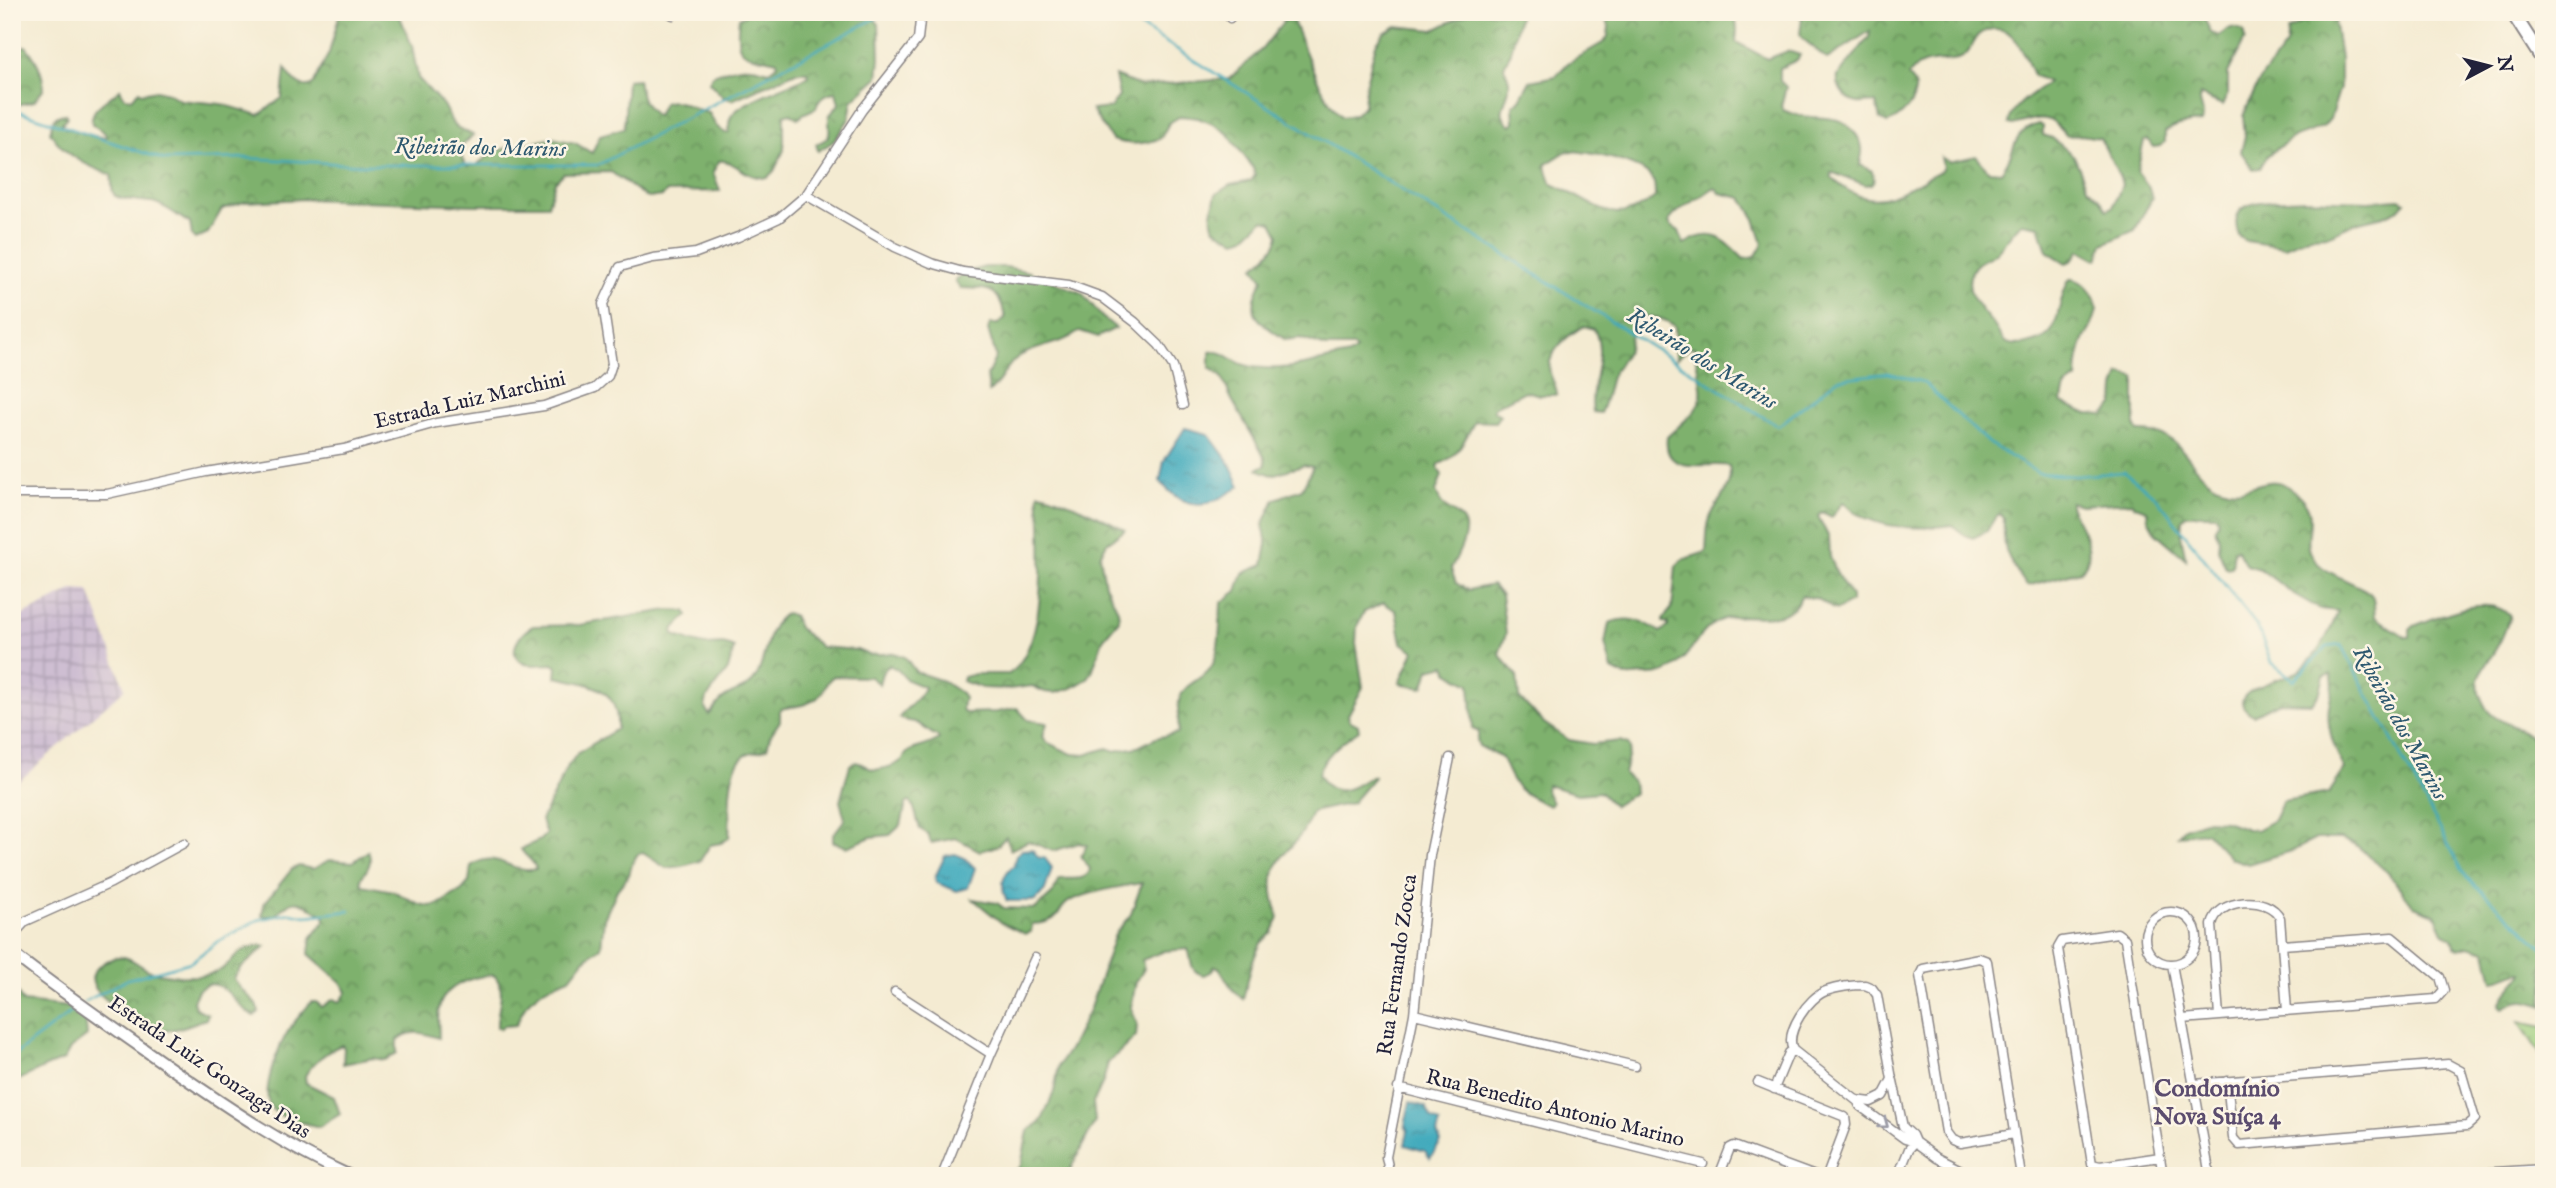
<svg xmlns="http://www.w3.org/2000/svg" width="2556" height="1188" viewBox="0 0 2556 1188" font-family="'IM FELL English',serif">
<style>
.industrial{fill:url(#industrial-grid)}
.forest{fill:url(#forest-crowns);stroke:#506a54;stroke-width:2;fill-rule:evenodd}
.wetland{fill:url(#wetland-marsh);stroke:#60785c;stroke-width:2}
.water{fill:url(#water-ripples);stroke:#30667c;stroke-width:2}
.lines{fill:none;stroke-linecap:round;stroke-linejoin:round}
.stream{stroke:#3da9bc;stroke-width:2.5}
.minor-casing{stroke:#8b8686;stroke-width:11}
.secondary-casing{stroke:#8b8686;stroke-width:14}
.primary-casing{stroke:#8b8686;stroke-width:16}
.minor{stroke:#fff;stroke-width:8}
.secondary{stroke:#fff;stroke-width:10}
.primary{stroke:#fff;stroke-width:12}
.oneway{stroke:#9c9ca7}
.labels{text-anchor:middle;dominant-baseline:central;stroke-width:5;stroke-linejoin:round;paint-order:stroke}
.street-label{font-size:21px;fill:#22223b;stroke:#fcf5e5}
.water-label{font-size:23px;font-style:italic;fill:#2d586f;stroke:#fcf5e5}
.quarter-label{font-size:24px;font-weight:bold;fill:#5b4c6e;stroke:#fcf5e5}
</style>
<defs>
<pattern id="industrial-grid" width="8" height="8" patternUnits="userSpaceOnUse" patternTransform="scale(1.75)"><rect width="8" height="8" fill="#cebed2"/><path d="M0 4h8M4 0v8" fill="none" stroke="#b1a3b5"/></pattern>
<pattern id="forest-crowns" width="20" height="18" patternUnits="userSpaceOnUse" patternTransform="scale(1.75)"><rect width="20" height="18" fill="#7eb16d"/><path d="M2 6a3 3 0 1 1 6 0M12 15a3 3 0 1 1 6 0" fill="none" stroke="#67905b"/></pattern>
<pattern id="wetland-marsh" width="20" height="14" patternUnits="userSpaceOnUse" patternTransform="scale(1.75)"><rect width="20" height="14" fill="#9dce7e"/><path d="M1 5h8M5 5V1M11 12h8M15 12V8" fill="none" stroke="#87b16e"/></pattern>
<pattern id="water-ripples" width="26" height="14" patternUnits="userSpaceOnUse" patternTransform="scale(1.75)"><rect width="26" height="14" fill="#3da9bc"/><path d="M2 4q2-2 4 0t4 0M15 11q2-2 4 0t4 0" fill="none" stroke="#33899a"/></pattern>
</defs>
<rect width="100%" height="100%" fill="#fcf5e5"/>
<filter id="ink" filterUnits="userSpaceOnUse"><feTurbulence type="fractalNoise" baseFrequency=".0143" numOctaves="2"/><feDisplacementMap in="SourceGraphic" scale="14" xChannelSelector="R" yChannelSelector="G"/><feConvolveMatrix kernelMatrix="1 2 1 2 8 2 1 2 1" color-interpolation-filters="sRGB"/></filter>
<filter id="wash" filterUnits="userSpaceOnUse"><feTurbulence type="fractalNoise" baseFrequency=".00686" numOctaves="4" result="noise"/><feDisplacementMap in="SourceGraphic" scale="28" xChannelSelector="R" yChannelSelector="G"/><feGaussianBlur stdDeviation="1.57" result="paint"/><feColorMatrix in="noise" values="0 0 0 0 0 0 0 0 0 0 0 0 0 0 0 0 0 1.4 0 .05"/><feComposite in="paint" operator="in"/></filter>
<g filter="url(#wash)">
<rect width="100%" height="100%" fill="#f4ebd2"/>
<!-- industrial -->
<path class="industrial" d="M72,590L89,591L125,689L12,787V621Z"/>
<!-- forest -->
<path class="forest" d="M340,12H398L412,46L418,78L443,105L454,126L473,135L461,147L462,159L467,166L476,165L495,151L553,138L575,143L592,153L600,135L624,128L627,80L638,79C640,93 643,107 657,116L663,103C680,96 692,111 709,113L716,126L725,133L729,132C729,126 728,120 732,115C742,100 791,85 809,76L808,72H796L732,100L723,97L709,82L713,75C736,67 745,63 769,71L778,64L777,61C742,53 734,58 739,18L750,12H867L879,24L880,59L878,77L852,101L849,119L834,141L818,151L816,144C835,137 828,131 829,116L839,104L836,92C826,93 819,98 816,108L803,114L801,117L797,118L790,113L784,115V150L774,171L767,178C744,179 735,159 719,161L713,172L720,191L666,192L663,196L647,198L611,172L564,173L555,182L548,205H474L305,199L244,202L222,209L208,233L195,239L192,236L190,223C178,217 163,203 151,202C143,201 120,200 115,196C110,190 113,181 111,175C87,166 64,155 50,132L54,118L60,115L66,114L67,118L62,123L65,128C80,130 90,138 106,137L105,133L92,124C89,107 109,100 120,89L124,97L132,99L139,91L142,93L156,90L168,93L180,100L221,104L259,115L282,98L285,68C293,79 298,90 313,85L329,53Z
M1276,12H1289C1302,40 1320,98 1342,117L1354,115L1364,106L1366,82L1376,44L1384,33L1396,26L1434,30L1470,12H1520L1511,52L1504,66C1505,72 1509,77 1509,82C1511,99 1492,113 1511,125L1514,122L1513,105L1520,99L1530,81L1556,76L1568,63L1604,42L1608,36L1609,26L1601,12H1735L1737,30L1736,42L1767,59L1788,51L1800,55L1797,60L1780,68V81L1786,87L1781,106L1783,110C1803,120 1819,115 1838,120C1848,122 1862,139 1862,149C1863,154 1860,160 1860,165L1872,171L1874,180L1871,184L1866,185L1831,172L1832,178C1874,217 1897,193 1940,171L1943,167L1941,157L1949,162L1976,156L1989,171L2001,172C2018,152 2009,132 2039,124L2043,126V135L2052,138L2074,156L2087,187L2101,200L2107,210L2113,207L2122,185L2120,177L2100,138L2081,135L2067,136C2046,111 2042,118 2013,125L2009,124C2010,105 2036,93 2048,82L2033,75C2025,58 2017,27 1994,29C1989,29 1983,32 1979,35C1971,44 1970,56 1958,59C1939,63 1920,58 1908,76L1915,85C1917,101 1902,119 1887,123L1880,119L1876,103C1868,101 1865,104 1858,103C1846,101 1836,87 1838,76L1869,37L1870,31L1827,59L1802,38L1800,33L1802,18L1794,12H2205V20L2211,33L2219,36C2229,29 2232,24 2243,31L2245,39L2228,73V94L2222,105L2200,95C2198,105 2206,110 2202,122C2189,123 2176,124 2165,132V142L2161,146L2153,147L2147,139L2144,141L2137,171L2148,186L2152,198L2135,230L2103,244L2098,260L2080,250L2072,261L2066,263L2047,251L2039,226L2022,223C2011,231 2002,249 1993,255C1986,259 1976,262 1972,271C1961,293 1984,312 1995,327C1998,331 2000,338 2004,341C2014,349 2040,343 2049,334C2060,322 2059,294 2070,279C2083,278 2097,297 2097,309C2096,320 2088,331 2084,340C2079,352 2077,366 2077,379C2065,385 2063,389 2062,403L2088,414L2104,415L2114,405L2115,388L2120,374L2135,377V425L2138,432C2192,430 2186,480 2228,489C2247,494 2269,474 2285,485C2331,513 2296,533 2314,559C2326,576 2367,586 2372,596C2375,602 2374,611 2375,617L2406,637H2410V630L2414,626C2437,617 2492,591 2510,617C2506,627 2503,638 2497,647C2487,665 2471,678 2482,700C2486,708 2488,713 2495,717C2517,730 2525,728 2544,750V1006C2526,1000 2519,998 2503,1008L2500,1005C2504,991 2518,984 2523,972C2512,972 2505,979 2493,980L2486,951L2469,946L2459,949L2454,947L2452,939L2443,932L2435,914L2414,906L2387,872L2355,844L2340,839H2316L2294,850L2248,864L2230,858L2206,832L2178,835L2184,828L2207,820L2225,821L2247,829L2256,830L2274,820L2283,801L2329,793L2345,769C2335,751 2326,727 2329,706C2331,693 2335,687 2331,674L2324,676L2319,695L2312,703L2279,702L2253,715C2214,692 2292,677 2299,671C2318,655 2330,633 2338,611L2320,609L2292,593L2260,569L2246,565L2237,549L2234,550L2232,567L2226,568L2218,549L2219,538L2215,529L2218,520L2216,515H2186L2182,520L2181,536L2186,559L2155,532L2148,519L2147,510L2135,506L2132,502L2081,505L2070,502V506C2078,525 2101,553 2080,571L2027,586C2008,559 2002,552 2004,518L2000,514L1996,516L1987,531L1973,538L1964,535L1953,525C1921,529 1884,531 1855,512C1850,509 1847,504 1843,502L1832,517L1822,512L1818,516L1829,538L1830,557L1838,576L1851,596V602C1830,616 1836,608 1819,600C1814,597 1807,598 1802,595C1787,627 1758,613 1731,617C1690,624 1694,675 1648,675C1629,675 1631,680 1612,670L1605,643L1609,623C1628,616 1643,620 1660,632L1668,627V623L1663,622V619L1672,608L1676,566L1682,560L1706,552C1707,542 1706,528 1710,518C1717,501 1734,486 1729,466C1709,461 1662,478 1667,437C1712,397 1703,404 1694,347H1690L1676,359L1675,326C1663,318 1641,309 1633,327C1630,334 1630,342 1628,349C1624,359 1615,367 1611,377C1607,390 1606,401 1600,413L1593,412C1588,384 1608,356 1594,329L1584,326C1569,334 1545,353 1550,373C1552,381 1557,386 1557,395H1540L1525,391L1494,407V411L1500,415L1495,422L1475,421C1465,438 1458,458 1439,464L1438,469L1442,475L1436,492C1444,513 1452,508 1462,520C1472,532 1456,557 1451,569L1456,583L1468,590L1492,585L1501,595L1506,634L1499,654L1517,676L1519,698L1544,723L1569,740L1593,744L1620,741L1628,744L1630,749L1624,774L1633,782L1634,793L1614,806L1600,792L1578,794L1547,785L1545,789L1552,803L1549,806C1519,791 1514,790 1502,758L1479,746L1477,741L1479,732L1473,729L1470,684L1449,673L1446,665L1429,669L1424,686L1421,688L1400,683L1414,651L1402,643L1396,611L1384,603L1364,612L1357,626L1356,643L1363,687L1348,715L1349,720L1358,725L1359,730C1344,740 1323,757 1318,774C1333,801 1350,789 1372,776L1374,777L1352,803L1312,812C1296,860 1257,852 1279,918L1272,933L1261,943L1253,960L1243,999L1234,991L1218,967L1215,966L1211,972L1204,975C1188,971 1193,961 1188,949L1165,951L1142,960L1144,969L1136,982L1131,1007L1137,1024L1136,1036L1108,1063L1103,1082L1093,1103L1095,1121L1067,1176H1012L1021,1165L1028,1131L1042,1120L1054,1092L1059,1065L1072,1045L1090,1008L1115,934L1131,914L1142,883C1122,886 1091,892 1072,900C1054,908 1066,922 1032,924L1031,932L1025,934L1002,923L973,899L997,903L1004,908L1035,909L1052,894L1060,879C1070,878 1088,882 1090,869L1081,856L1087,845L1079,843L1053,851L1028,841L1010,850L1006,837L997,846L980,851L956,838L931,843L928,834L920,829L914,808L910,801L906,804L901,825L890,835L871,837L847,847L833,842V835L845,819L840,801L850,765C860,756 867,773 880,769C886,768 896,765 901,761C904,759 905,754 908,752C915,747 928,747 939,739L937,736C927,732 924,726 917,723C910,720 906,722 899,718C906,707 922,697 924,687L907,680L898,670L889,665L882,673L879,684L870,677L834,676C826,680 826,687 821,694C812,706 794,706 780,709V721L770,736L767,748C761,752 753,751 747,754C724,767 731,815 729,838L721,843L710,845L700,861L683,866L666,868L643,853L638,854L633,861L629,875L617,890L604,919L601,947L584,960L570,978L545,988L530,1000L524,1008L516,1025L503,1026L501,1029L497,1027C496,1009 508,990 494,975C474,976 443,985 439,1009C437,1018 439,1028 439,1038C424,1033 410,1028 397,1041V1053L385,1060L373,1058L343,1064L344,1048L342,1045C328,1050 312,1063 305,1076L306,1083L334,1097L340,1114L319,1127C305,1123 284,1120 273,1110C257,1095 280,1044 290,1028C296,1019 304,1011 311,1002H316L322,1007L334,999L340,1002L347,992L341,982L309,954L311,938L325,921L324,915C300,905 298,890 275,916H262L264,904L292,869L299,866L313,869L329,860L353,862L368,851C373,862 368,869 361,878L362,885L393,891L419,904L429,906L437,905L462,890L469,882L471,866C497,847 512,876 536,869C534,860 525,857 521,849L540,840L546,834L541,820L568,766L578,753L617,729C619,686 591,685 556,677L557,667L553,664C544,664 531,667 523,663C505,653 520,633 533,626L579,625L668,610L686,611L688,615L673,630L674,635C684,638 698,645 707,645C717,645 725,642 734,648L728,670L707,698L705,707L709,715C714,710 718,702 724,698C735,690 749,690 756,677C768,657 764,625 787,613L793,616L799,628L821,647L857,650L869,655L894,653L905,657L916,672L943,681L961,693L964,698L962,708L964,713L997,712L1017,708L1028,720L1047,723L1043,736L1046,742L1072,754L1085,755L1107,748L1115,751L1138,747L1156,738L1178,733C1180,722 1175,707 1181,695C1186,684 1198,681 1206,673C1221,662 1220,621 1221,603L1237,591L1243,573L1263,565L1267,544L1263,525L1275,499L1302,489L1313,467L1303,465L1272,475L1259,470L1258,468L1266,465L1265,458L1231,398L1222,377L1210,368V352C1223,349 1233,362 1245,365C1279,374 1316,362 1349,355L1356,350L1353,347H1326L1300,338L1286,340C1257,321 1244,314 1263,279L1254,267C1264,258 1276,249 1279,235L1272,222L1263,220L1245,237L1237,240C1207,229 1209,224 1216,194L1230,185L1251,181L1255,175L1253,168L1227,133L1213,124L1198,118L1181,116L1169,123L1161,138C1143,145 1130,145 1112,140L1092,110L1110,108L1119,96L1115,76L1140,86L1229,79L1262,49L1284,21ZM1567,151C1587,151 1642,162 1653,180C1655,184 1655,192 1655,197C1613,232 1592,200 1552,184L1545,165ZM1713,188L1717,189L1720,193L1742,198L1755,219L1763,244L1755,257L1744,259C1723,238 1712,227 1684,244L1679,231L1670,225L1669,221C1680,206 1698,200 1713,188Z
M2318,12H2339L2335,24L2340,59V87L2330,119L2323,127L2292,138L2267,156L2260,168L2253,169L2241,152L2245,136L2243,116L2261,78L2286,45L2288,31Z
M26,46C37,60 42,70 44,88L34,101L12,106V48Z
M2303,199L2369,201L2400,199L2406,202L2399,209L2384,216L2355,223L2330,235L2310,236L2285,247L2246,241L2239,236C2223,194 2279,202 2303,199Z
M985,267H1006L1029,272L1082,293L1102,317L1116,328L1098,337L1080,331C1062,345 1038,345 1018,357C1006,365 1001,383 989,392L987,376L996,356L988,330L990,324H998L1005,318C999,286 989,289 960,288L955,281L967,272Z
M1039,493C1051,493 1112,522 1125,530L1107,543L1100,555L1105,585L1118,610L1119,620L1103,639L1092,672L1087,679L1072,688L1055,693L1045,692L1032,686L1009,689L982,688L962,681L963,677L975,674H1009C1045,647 1042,567 1041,525C1041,515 1037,503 1039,493Z
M262,945L266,946L241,968L234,978C239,993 255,996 259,1012L254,1016C236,1008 230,984 208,984L198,990L193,1001L195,1008L208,1014L206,1019C192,1023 173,1033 159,1030C147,1028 135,1019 125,1013C105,1000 72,979 109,960C125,951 135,963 148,970C157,974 170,975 180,976C194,977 215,976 226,966C241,952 240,949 262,945Z
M12,984L23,1002L70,1007L85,1015L87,1036L70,1049L64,1060C45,1066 30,1075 12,1083Z"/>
<!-- wetland -->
<path class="wetland" d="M2519,1022L2544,1027V1058L2542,1057Z"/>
<!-- water -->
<path class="water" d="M1185,428L1208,434L1229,462L1240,486C1209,508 1186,513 1160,481L1164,461Z
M1032,849L1039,858L1044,857L1052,868L1045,890L1035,901H1007C1000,886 1002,875 1014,865L1016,855L1022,850Z
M955,854L965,858L975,868L968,888L957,891L937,883L935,877L945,856Z
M1410,1102L1426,1107L1431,1118L1440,1123L1437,1134L1441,1142L1430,1158L1425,1151L1405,1145L1408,1131L1405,1125Z"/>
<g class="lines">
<!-- stream -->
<path class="stream" d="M936,14L1119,13L1778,426L1838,379L1888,373L1923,382L1988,443L2038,473L2075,476L2124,472L2155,496L2257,626L2271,662L2294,680L2327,647L2341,645L2466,877L2544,949
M12,109L165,160L246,158L364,165H598L884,14H919
M84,1002L128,979L191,962L217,942L258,920L290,913L306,916L350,911
M12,1057L79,1006"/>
</g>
</g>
<g filter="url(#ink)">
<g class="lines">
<!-- minor casing -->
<g class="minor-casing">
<path id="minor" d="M668,12L673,15
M1226,12L1230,18
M806,195L895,247L931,263L963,272L1069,285L1102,297L1135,322L1159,345L1173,366L1183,405
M12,494H107L206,472L344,449L436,423L544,406L595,388L608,376L612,364L603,304L620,267L653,258L696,253L738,237L779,218L806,195L862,110L918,39L921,12
M2145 938a26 26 0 1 1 52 0a26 26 0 1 1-52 0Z
M12,936L26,921L111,883L184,843
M2172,964L2210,1176
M1865,985L1872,988L1877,995L1892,1079L1883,1096L1871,1102L1856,1100L1793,1050C1784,1032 1809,997 1826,991C1838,987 1854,985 1865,985Z
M895,992L991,1054
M1414,1014L1635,1066
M2219,1016L2212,925C2216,898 2269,894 2280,918L2287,1011
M2182,1019L2436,999L2444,990L2440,977L2392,937L2282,945
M1893,1081L1903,1127L1912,1135L1915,1142
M1758,1082L1845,1117L1846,1125L1827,1176
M2194,1084L2448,1064L2461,1071L2475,1119L2467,1126L2239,1145L2233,1138L2227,1081
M1398,1088L1703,1164
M1774,1089L1789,1053L1793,1050
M1857,1100L1860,1106L1905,1139L1915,1142L1937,1158L1973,1176
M2014,1134L1960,1143L1952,1140L1946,1132L1920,975L1923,969L1979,958L1987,961L2021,1176
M2160,1157L2100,1166L2092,1164L2058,948L2062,941L2117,933L2125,939L2163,1176
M942,1176L991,1054L1035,958
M1390,1176L1386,1157L1414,1014L1430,855L1450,758
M1719,1176L1730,1148L1734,1146L1815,1176
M1898,1176L1909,1149L1915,1142
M2431,1176L2544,1169"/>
</g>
<!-- secondary casing -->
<g class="secondary-casing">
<path id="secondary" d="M12,953C64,994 118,1031 172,1069C230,1109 286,1147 350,1176"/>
</g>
<!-- primary casing -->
<g class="primary-casing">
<path id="primary" d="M2512,12L2544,62"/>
</g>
<!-- minor -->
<use href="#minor" class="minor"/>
<!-- secondary -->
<use href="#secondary" class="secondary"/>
<!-- primary -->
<use href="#primary" class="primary"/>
</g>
<!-- one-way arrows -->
<defs><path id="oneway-chevron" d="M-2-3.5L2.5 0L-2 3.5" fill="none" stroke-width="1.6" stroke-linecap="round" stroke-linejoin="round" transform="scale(1.75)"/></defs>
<use class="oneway" href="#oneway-chevron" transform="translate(1884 1124) rotate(37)"/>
</g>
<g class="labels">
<!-- street labels -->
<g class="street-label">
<text transform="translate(470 401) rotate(-13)">Estrada Luiz Marchini</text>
<text transform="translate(1398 965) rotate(-82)">Rua Fernando Zocca</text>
<text transform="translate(209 1068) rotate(34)">Estrada Luiz Gonzaga Dias</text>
<text transform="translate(1555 1109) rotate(14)">Rua Benedito Antonio Marino</text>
</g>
<!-- water labels -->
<g class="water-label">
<text transform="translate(480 148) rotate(1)">Ribeirão dos Marins</text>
<text transform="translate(1702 359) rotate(32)">Ribeirão dos Marins</text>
<text transform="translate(2400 723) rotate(61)">Ribeirão dos Marins</text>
</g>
<!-- quarter labels -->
<g class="quarter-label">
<text x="2217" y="1089">Condomínio<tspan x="2217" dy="28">Nova Suíça 4</tspan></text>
</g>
</g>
<!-- margin -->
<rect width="2556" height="1188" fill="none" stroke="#fcf5e5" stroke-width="42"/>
<!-- north arrow -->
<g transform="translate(2489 66) rotate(83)" stroke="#fcf5e5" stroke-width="5" paint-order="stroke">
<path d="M0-5L12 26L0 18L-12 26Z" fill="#22223b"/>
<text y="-10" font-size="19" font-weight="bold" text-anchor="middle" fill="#22223b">N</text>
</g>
</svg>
